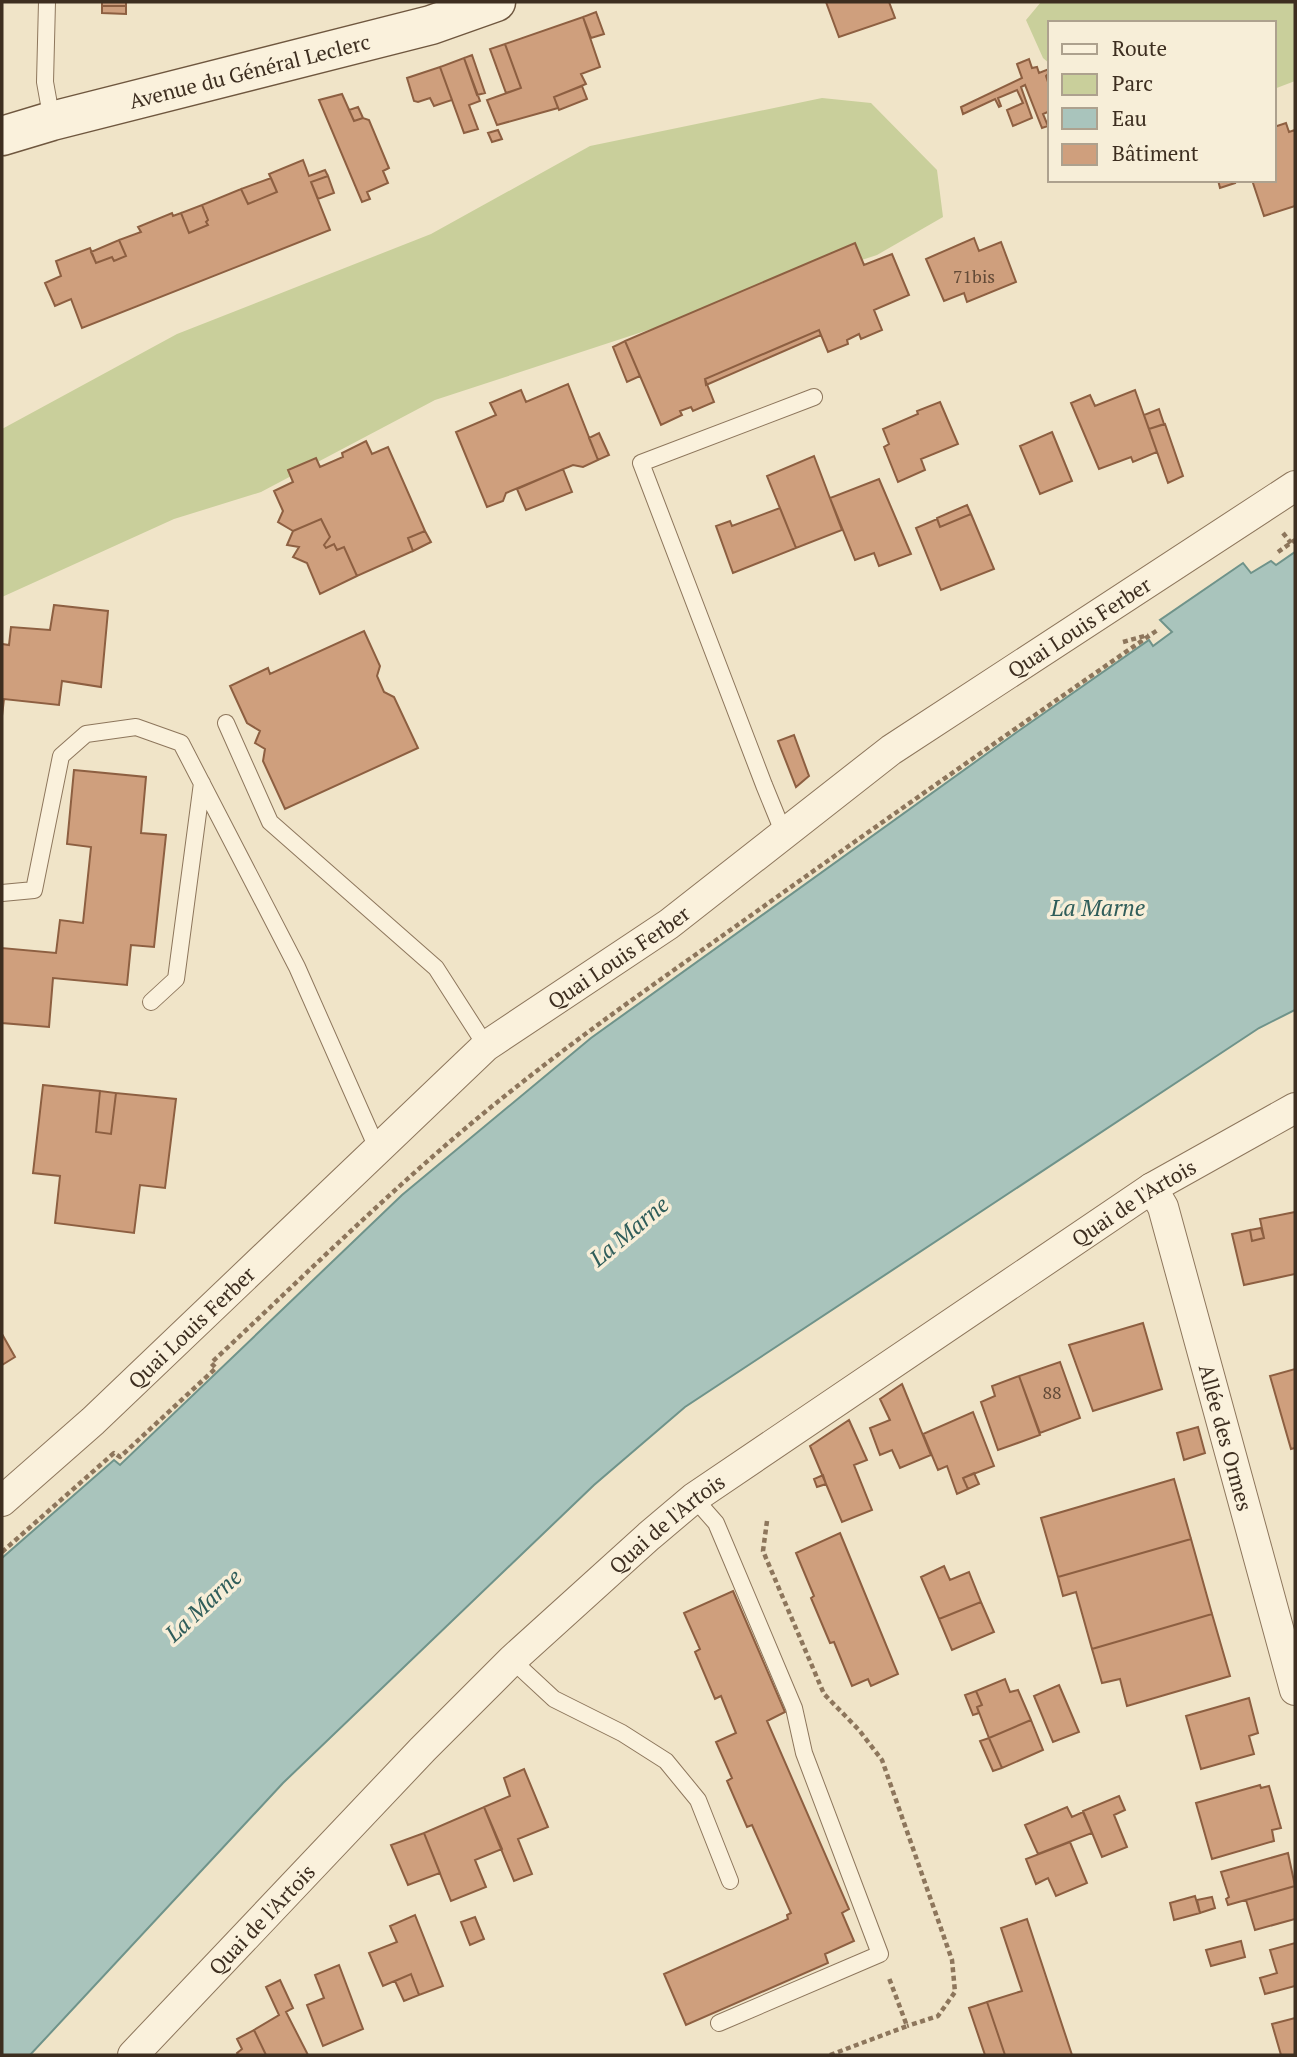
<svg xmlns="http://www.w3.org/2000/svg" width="1297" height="2057" viewBox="0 0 1297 2057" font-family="'PT Serif',serif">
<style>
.green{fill:#c9cf9b}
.water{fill:#a9c4bc;stroke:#6f938a;stroke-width:2}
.building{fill:#cf9f7d;stroke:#8d5f41;stroke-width:2}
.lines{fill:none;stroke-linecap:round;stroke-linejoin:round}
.lane-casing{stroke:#8d765c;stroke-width:18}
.street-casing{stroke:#8d765c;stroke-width:32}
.secondary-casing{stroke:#6f573f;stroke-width:41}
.path{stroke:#8d765c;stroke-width:4.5;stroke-dasharray:5 3.5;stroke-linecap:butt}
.lane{stroke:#faf1dc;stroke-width:16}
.street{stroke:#faf1dc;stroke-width:30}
.secondary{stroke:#faf1dc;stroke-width:38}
.labels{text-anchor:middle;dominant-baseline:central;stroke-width:7;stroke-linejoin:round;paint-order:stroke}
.number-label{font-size:18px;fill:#624a37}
.street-label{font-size:21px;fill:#3d2e20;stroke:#f7eed8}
.water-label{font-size:23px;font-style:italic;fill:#2f5d5a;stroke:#f7eed8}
</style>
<rect width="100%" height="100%" fill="#f0e4c8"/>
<!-- green -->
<path class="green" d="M1041,2H1295V81L1274,89V23H1050V64L1043,58L1026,20Z
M822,98L871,103L937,170L943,217L877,255L435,400L261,492L174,519L2,597V429L177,334L431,234L590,146Z"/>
<!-- water -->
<path class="water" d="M1295,552V1010L1259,1028L685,1407L594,1485L283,1783L30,2055H2V1558L114,1460L120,1465L402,1195L591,1038L1017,732L1149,640L1153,646L1172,632L1160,620L1243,563L1251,573L1271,561L1276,565Z"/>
<!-- building -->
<path class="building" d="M102,2H126V6H102Z
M826,2H889L895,18L839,37Z
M102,6H126V14L102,13Z
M596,12L604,34L591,38L583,17Z
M583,17L600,67L581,74L586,84L554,97L558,108L497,125L487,100L521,88L505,44Z
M505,44L521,88L506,93L490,49Z
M472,55L485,93L477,95L464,58Z
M464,58L480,101L469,105L478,129L464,133L440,67Z
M1029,59L1032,68L1037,67L1039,73L1049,69L1050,72L1046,76L1048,82L1050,81V111L1043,114L1048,126L1042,128L1025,85L1021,87L1032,118L1013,126L1007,110L1023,103L1017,90L998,98L1001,106L999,107L995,99L963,114L961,107L1022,78L1017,64Z
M440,67L452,100L434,106L430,98L418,102L414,101L407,78Z
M582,86L587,99L559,110L554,97Z
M342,94L354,121L363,118L369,120L389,168L383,171L388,183L367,192L370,199L362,202L319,100Z
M358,107L363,118L354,121L349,110Z
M1286,123L1289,132L1295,130V206L1264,216L1252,180H1274V127Z
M498,130L502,139L492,142L488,133Z
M303,160L309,176L325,170L328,176L311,182L330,230L82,328L71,299L55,306L45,283L61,276L56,261L90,248L96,263L112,257L114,261L126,256L119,240L141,232L138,227L172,213L173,216L181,213L189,233L208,225L206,222L208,220L202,205L241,189L248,204L277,192L269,174Z
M328,176L334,193L318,199L311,182Z
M271,178L277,192L248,204L241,189Z
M1218,180H1234L1235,183L1220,188Z
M202,205L208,220L206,222L208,225L189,233L181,213Z
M974,238L979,251L1001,242L1016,282L967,302L964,293L944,301L926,259Z
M119,240L126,256L114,261L112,257L96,263L91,252Z
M855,243L864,265L892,254L909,295L874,310L882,330L861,339L859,334L847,340L848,344L828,352L819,330L782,346L705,379L714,402L693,411L691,407L680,411L682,415L661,425L625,341Z
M819,330L821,335L706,385L705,379Z
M625,341L640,376L627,382L613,347Z
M568,384L598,460L583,467L573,465L506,493L503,501L487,507L456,432L496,415L490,403L521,390L526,402Z
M1135,390L1157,452L1133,462L1131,457L1099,469L1071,403L1090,395L1095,406Z
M940,402L958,444L921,459L925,470L898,482L884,447L889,444L883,429L918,414L917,411Z
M1159,409L1164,424L1149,429L1144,415Z
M1165,424L1183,476L1168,483L1149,429Z
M1052,432L1072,481L1040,494L1020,446Z
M599,433L609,455L598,460L589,438Z
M366,441L372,454L388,447L425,531L408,538L413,551L357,576L344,547L337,550L334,544L326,548L324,545L330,537L321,519L293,531L278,522L283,511L274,491L293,482L288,470L316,458L320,467L343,457L342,453Z
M814,456L842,530L796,548L767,476Z
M563,469L572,492L526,510L517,489Z
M879,479L911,554L879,566L874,553L855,560L830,498Z
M967,505L971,514L940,527L937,518Z
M780,508L796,548L733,573L716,526L730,521L732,526Z
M971,514L994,569L941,590L916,528L937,519L940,527Z
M321,519L330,537L324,545L326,548L334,544L337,550L344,547L357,576L320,594L307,563L293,557L299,547L287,545L293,531Z
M425,531L431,542L413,551L408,538Z
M54,605L108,611L101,687L62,681L59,705L4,699L2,716V644L9,645L11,627L50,630Z
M364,631L380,666L377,676L384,692L394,697L418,748L285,809L263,761L265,749L255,743L260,731L247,723L230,686L268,668L270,674Z
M794,735L809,776L796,787L778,741Z
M74,770L146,777L141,833L166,835L154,947L131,945L127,985L53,978L49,1027L2,1023V948L56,953L60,920L83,923L91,847L67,844Z
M43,1085L100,1091L96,1132L111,1134L116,1093L176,1099L165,1188L140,1185L134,1233L55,1223L60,1176L33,1173Z
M100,1091L116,1093L111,1134L96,1132Z
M1295,1212V1274L1244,1285L1232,1234L1250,1230L1252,1241L1264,1238L1260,1219Z
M1261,1228L1264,1238L1252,1241L1250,1230Z
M1143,1323L1162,1389L1093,1411L1069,1345Z
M2,1334L15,1357L2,1365Z
M1060,1362L1080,1418L1040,1433L1019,1376Z
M1295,1369V1448L1291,1449L1270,1376Z
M1019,1376L1040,1435L998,1450L981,1402L995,1396L992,1386Z
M902,1384L931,1455L900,1468L892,1450L880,1455L870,1428L890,1420L880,1399Z
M973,1412L994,1466L963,1478L968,1489L957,1494L947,1466L938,1470L923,1434Z
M849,1420L867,1460L854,1465L872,1510L842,1522L810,1446Z
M1198,1427L1205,1453L1184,1460L1177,1433Z
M974,1473L979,1484L968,1489L963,1478Z
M823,1475L826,1484L817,1487L814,1479Z
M1174,1479L1191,1539L1058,1577L1041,1518Z
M840,1533L898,1674L871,1686L868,1679L852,1686L834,1642L830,1643L811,1598L814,1596L796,1553Z
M1191,1539L1212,1614L1092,1649L1076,1592L1063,1596L1058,1577Z
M944,1566L950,1580L969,1572L981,1602L939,1619L921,1577Z
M733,1591L785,1712L767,1721L849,1909L842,1913L854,1941L825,1954L828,1963L686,2025L664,1974L788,1919L787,1915L791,1913L752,1825L747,1827L727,1781L732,1778L716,1742L736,1733L721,1696L715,1699L695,1652L700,1649L684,1613Z
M981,1602L994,1632L952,1650L939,1619Z
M1212,1614L1230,1676L1127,1706L1120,1679L1102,1683L1092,1649Z
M1005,1679L1010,1692L1018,1690L1031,1720L989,1738L977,1707L982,1705L976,1691Z
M1059,1685L1079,1732L1053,1742L1034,1696Z
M976,1691L982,1705L977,1707L979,1713L973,1715L965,1695Z
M1249,1698L1258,1733L1249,1736L1254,1754L1201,1769L1186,1716Z
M1031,1720L1043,1750L1002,1768L989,1738Z
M989,1738L1002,1768L993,1771L980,1741Z
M524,1769L548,1827L518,1839L532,1874L514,1881L484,1807L510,1796L504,1778Z
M1260,1785L1261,1788L1269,1786L1281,1828L1272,1830L1274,1841L1212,1859L1196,1803Z
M1119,1796L1125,1810L1114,1815L1127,1847L1102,1857L1083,1811Z
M484,1807L502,1849L475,1860L486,1887L451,1901L424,1833Z
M1067,1807L1072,1817L1083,1812L1092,1833L1038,1854L1025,1825Z
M424,1833L440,1873L408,1885L391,1845Z
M1070,1842L1087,1883L1056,1896L1048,1878L1036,1884L1026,1859Z
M1288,1853L1295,1886L1228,1905L1226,1899L1229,1897L1221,1872Z
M1295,1886V1919L1255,1930L1246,1900Z
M1195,1896L1200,1913L1174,1920L1170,1903Z
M1212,1897L1215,1908L1200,1913L1197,1900Z
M415,1915L443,1986L419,1995L411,1974L383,1986L369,1953L397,1942L390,1926Z
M475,1917L484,1939L470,1945L461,1922Z
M1027,1919L1072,2055H1005L987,2002L1022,1991L1001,1928Z
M1241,1941L1245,1957L1211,1966L1206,1950Z
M1295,1943V1986L1265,1994L1260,1978L1277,1973L1270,1950Z
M339,1965L363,2029L323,2046L307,2005L324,1998L315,1975Z
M411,1974L419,1995L404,2001L395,1981Z
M280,1980L293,2008L286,2012L308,2055H266L254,2030L279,2015L266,1987Z
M987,2002L1005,2055H985L969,2008Z
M1295,2018V2055H1281L1272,2024Z
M254,2030L266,2055H238L237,2053L242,2049L237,2039Z"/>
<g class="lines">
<!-- lane casing -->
<g class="lane-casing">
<path id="lane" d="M47,2L45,82L52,121
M226,723L270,822L436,968L486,1046
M784,834L764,785L641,463L814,397
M2,893L34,890L61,756L86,734L136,727L181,743L297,967L377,1148
M151,1002L176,979L202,783
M694,1498L716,1523L794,1708L804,1753L880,1954L719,2023
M512,1660L554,1699L622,1733L666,1761L698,1800L730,1881"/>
</g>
<!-- street casing -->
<g class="street-casing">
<g id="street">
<path id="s1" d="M1152,1188L1163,1207L1295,1690"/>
<path id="s2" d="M2,1501L93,1421L486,1046L669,924L891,750L1295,486"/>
<path id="s3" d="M133,2055L423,1749L512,1660L649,1536L694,1498L1152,1188L1295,1108"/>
</g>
</g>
<!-- secondary casing -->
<g class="secondary-casing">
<g id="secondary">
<path id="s4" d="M2,136L52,121L431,25L496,2"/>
</g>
</g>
<!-- path -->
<path class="path" d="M1283,533L1291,543
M1278,552L1295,540
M1123,642L1148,635
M767,1521L763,1551L824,1694L859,1730L882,1760L952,1960L955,1992L938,2016L907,2026
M2,1552L114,1453L120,1457L216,1368L211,1363C313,1268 411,1169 520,1084C602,1019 689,960 774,899C902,808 1030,718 1159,629
M830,2055L907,2026L889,1978"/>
<!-- lane -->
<use href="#lane" class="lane"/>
<!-- street -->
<use href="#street" class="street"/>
<!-- secondary -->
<use href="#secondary" class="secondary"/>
</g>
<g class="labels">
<!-- number labels -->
<g class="number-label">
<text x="974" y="276">71bis</text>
<text x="1052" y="1392">88</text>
</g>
<!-- street labels -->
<g class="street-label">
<text stroke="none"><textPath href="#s4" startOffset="256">Avenue du Général Leclerc</textPath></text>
<text stroke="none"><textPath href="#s2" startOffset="1391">Quai Louis Ferber</textPath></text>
<text stroke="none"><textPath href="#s2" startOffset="824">Quai Louis Ferber</textPath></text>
<text stroke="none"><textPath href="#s3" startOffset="1321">Quai de l'Artois</textPath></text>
<text stroke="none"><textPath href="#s2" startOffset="257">Quai Louis Ferber</textPath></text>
<text stroke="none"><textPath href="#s1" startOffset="261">Allée des Ormes</textPath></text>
<text stroke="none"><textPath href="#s3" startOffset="754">Quai de l'Artois</textPath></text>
<text stroke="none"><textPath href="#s3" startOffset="187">Quai de l'Artois</textPath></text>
</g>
<!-- water labels -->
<g class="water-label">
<text x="1098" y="907">La Marne</text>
<text transform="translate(629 1231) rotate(-40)">La Marne</text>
<text transform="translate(203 1605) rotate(-43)">La Marne</text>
</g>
</g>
<!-- border -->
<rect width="1297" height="2057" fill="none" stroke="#3d2e20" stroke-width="7"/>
<!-- legend -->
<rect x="1048" y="21" width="228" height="161" fill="#f7eed8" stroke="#ada18e" stroke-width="2"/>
<rect x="1062" y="44" width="35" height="10" fill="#faf1dc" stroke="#ada18e" stroke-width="2"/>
<text x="1112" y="56" font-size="21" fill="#3d2e20">Route</text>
<rect x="1062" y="74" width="35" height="21" fill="#c9cf9b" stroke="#ada18e" stroke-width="2"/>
<text x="1112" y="91" font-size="21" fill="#3d2e20">Parc</text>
<rect x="1062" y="108" width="35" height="21" fill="#a9c4bc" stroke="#ada18e" stroke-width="2"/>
<text x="1112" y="126" font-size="21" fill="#3d2e20">Eau</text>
<rect x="1062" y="144" width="35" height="21" fill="#cf9f7d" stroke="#ada18e" stroke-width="2"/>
<text x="1112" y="161" font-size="21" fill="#3d2e20">Bâtiment</text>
</svg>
